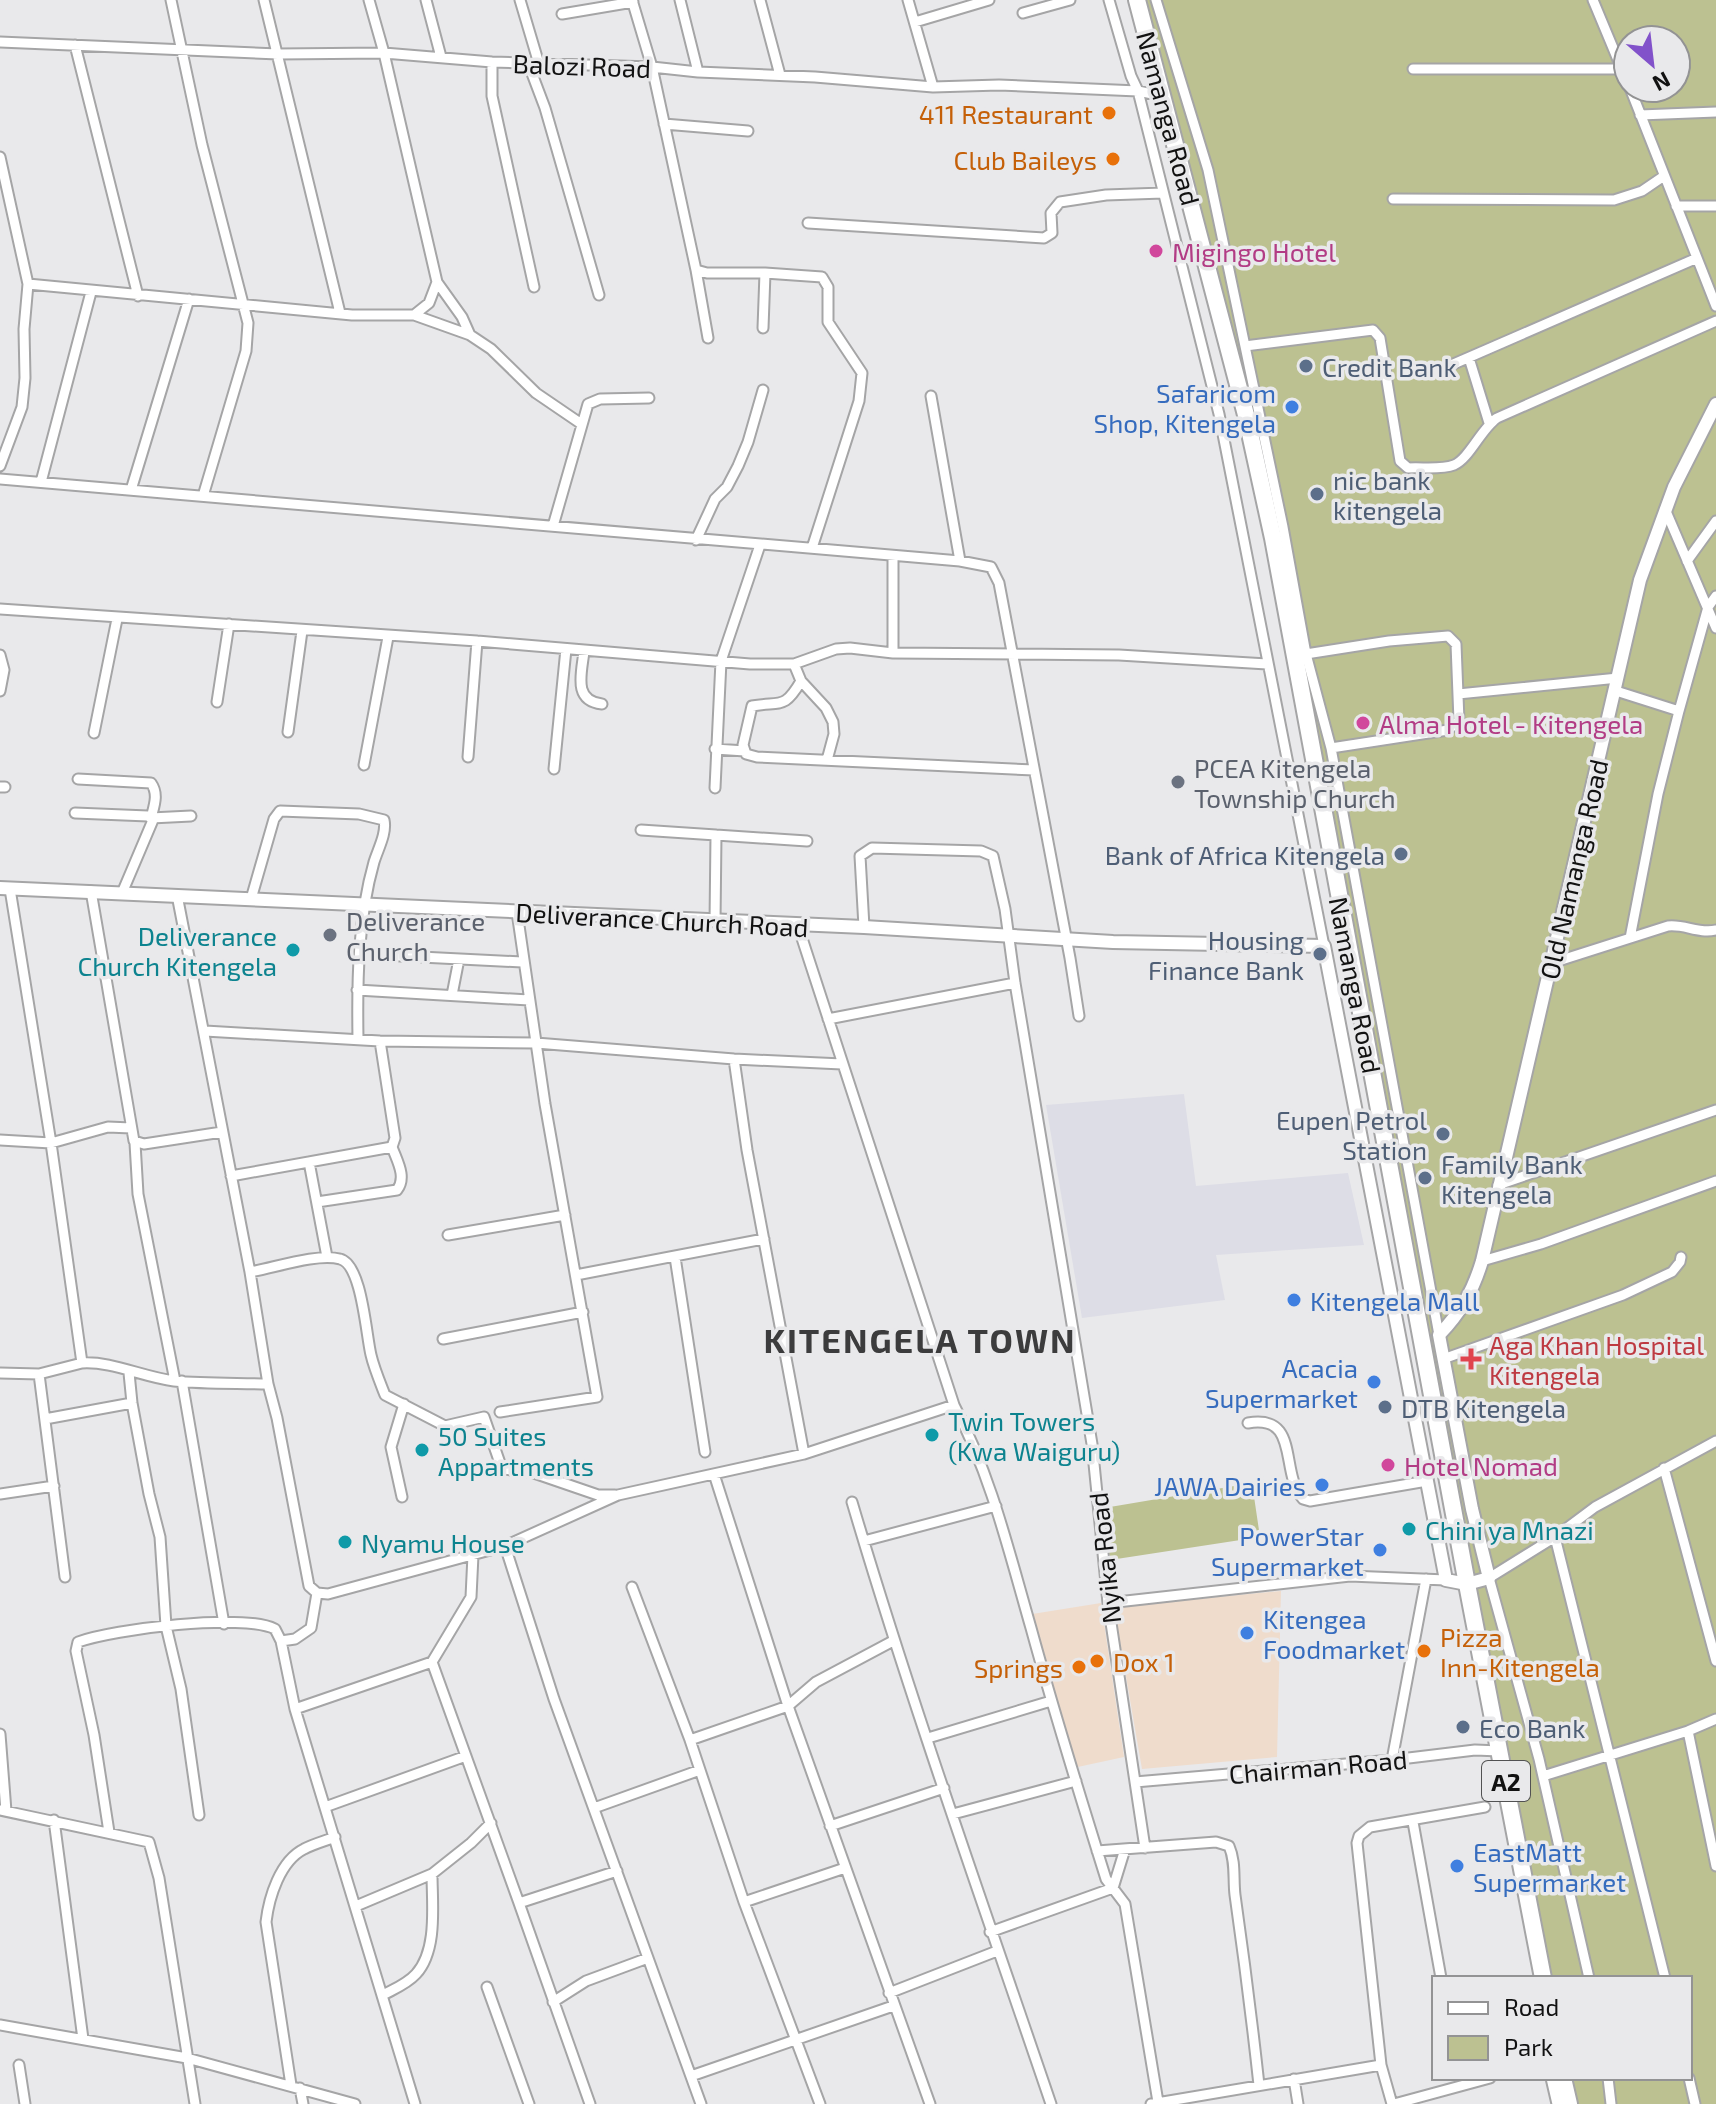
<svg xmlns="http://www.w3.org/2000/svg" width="1716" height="2104" viewBox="0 0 1716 2104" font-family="'Exo 2',sans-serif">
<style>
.commercial{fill:#efdccc}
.built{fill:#dddde6}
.green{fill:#bcc191;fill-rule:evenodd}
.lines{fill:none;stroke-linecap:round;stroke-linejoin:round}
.street-casing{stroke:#a5a5a6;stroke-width:13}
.secondary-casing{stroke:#a5a5a6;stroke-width:16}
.highway-casing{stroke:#a5a5a6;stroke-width:20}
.street{stroke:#fff;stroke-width:9}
.secondary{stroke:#fff;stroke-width:12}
.highway{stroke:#fff;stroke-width:16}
.food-dot{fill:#e8710a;stroke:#e9e9eb;stroke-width:3}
.hotel-dot{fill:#d1479c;stroke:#e9e9eb;stroke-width:3}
.service-dot{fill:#5c6f8a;stroke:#e9e9eb;stroke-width:3}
.shop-dot{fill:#3f7fe0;stroke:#e9e9eb;stroke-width:3}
.worship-dot{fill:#6b7280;stroke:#e9e9eb;stroke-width:3}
.culture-dot{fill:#0f9aa8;stroke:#e9e9eb;stroke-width:3}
.health-dot{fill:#e0444e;stroke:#e9e9eb;stroke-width:3}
.labels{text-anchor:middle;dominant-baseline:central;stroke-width:7;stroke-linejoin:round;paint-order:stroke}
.shield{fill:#e9e9eb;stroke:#525253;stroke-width:2}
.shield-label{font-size:24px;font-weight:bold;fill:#121212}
.street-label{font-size:26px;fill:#121212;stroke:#e9e9eb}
.food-label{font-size:26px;fill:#c56008;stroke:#e9e9eb;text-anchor:end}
.hotel-label{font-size:26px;fill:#b23c85;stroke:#e9e9eb;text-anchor:start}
.service-label{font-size:26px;fill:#4e5e75;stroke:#e9e9eb;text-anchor:start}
.shop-label{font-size:26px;fill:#366cbe;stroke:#e9e9eb;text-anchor:end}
.worship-label{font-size:26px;fill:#5b616d;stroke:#e9e9eb;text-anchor:start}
.culture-label{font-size:26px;fill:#0d838f;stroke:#e9e9eb;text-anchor:start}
.health-label{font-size:26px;fill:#be3a42;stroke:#e9e9eb;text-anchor:start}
.district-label{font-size:34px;font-weight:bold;letter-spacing:2px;fill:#3c3c3d;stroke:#e9e9eb}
</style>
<rect width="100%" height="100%" fill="#e9e9eb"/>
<!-- commercial -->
<path class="commercial" d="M1281,1591L1277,1757L1142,1769L1114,1607Z
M1101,1603L1124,1757L1073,1768L1026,1615Z"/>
<!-- built -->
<path class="built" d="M1184,1094L1196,1186L1348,1173L1364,1245L1216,1255L1225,1300L1082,1318L1046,1105Z"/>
<!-- green -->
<path class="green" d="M1137,0H1716V2104H1569L1563,2078H1690V1978H1543L1273,538ZM1628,40H1676V88H1628Z
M1252,1483L1260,1537L1110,1560L1104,1508Z"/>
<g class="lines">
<!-- street casing -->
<g class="street-casing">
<path id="street" d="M171,0L202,145L248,323L246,351L203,496
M264,0L340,313
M369,0L384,53L437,282L462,317L470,335
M426,0L441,57
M520,0L539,64
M632,0L652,67L696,270L707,273H765L822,277L828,287V322L862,373L859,401L812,548
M680,0L698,72
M760,0L780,75
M908,0L933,87
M1109,0L1131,76L1138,91L1219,414L1324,946
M1156,0L1208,170L1283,527L1306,654L1331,748L1439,1335
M1593,0L1628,84
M1023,13L1070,0
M562,14L633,2
M915,22L989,0
M0,42L278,54L384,53L492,62L652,67L698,72L815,77L933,87L999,85L1138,91L1162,96
M75,45L138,296
M492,62V96L534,287
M528,63L545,108L599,295
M1413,69H1622
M1630,88L1716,306
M1640,115L1716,112
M664,124L748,131
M0,157L28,284L24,329L25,378L22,407L0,466
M1393,199L1614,200L1642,191L1664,176
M1676,206H1716
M808,223L1044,238L1052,233L1051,213L1060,202L1106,195L1163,193
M696,270L708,338
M28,284L352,315H414L429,303L437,282
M414,315L470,335L491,349L536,393L580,423
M763,328L765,273
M1245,346L1373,330L1380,338L1400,461L1408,468C1422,467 1441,470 1454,465C1469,459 1481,429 1497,418L1716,321
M1469,358L1489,423
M1449,366L1697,258
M931,396L960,561
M0,479L960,561L991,567L999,583L1070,958L1079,1016
M41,482L91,292
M131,490L189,299
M1665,509L1716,628
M553,526L588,404L600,399L649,398
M696,540L715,499L727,487L738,466L748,442L763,390
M1687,561L1716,521
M0,609L477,641L750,664H794L801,681L826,708L833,722L834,734L827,760
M584,651C582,672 572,701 602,704
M893,653V556
M1306,654L1389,641L1448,636L1456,644L1459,721L1448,730L1331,748
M0,655L4,670L0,691
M794,664L836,649L850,648L893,653L1119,655L1267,664
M801,681C784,710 781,701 752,706L743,745L746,754L757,757L1034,770
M1616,691L1679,711L1658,794L1630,938
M1458,694L1618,678
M217,702L229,624
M1679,711L1708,607L1716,596
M288,732L302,631
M94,733L117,619
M715,749L745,751
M468,757L477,641
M364,765L388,637
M554,769L566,649
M78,779L151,783C159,794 154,806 151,818L191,816
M0,787H5
M715,788L721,661L760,545
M75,813L148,816L153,820L122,893
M641,830L716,835
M10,889L51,1143L82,1363C111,1361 143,1377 174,1381C205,1384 237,1383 268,1384
M91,891L134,1141L144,1144L222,1132
M177,895L250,1272L268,1384L277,1418L309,1586L317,1593L328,1594L505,1546L618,1495L804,1454L954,1405
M251,899L274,819L280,811L359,814L384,820C387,833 378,849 374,862C358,918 357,980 358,1038
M715,922L716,835L807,841
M798,926L954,1405C991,1475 1009,1552 1031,1628C1054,1712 1080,1796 1106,1879L1125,1904L1158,2102
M864,927L860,856L872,848L981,851L993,856L1005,909L1015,983L1092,1444L1108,1603L1145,1848
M361,954L522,962
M1552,963L1668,926C1685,924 1698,934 1716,930
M357,990L529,1000
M452,995L459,959
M828,1019L1015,983
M205,1031L380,1041L536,1043L734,1059L842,1064
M734,1059L747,1150L804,1454
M0,1140L51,1143L108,1127L131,1128
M135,1143L138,1194L175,1381
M309,1162L327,1257
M231,1176L392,1147L395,1138L380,1041
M1498,1185L1716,1110
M317,1202L397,1190C407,1177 397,1161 392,1147
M448,1235L565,1215
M675,1257L705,1452
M1482,1261L1541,1244L1716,1181
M250,1272C274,1268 317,1253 340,1259C362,1264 366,1335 371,1355C374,1368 380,1382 385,1395L445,1426L484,1417L502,1469L531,1472L598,1495H615
M576,1275L764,1239
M443,1339L583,1312
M1443,1359L1623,1295L1672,1272L1680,1262L1681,1257
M0,1373L39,1374L82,1363
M129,1373L132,1403L149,1494L160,1537L166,1626L181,1689L199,1815
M39,1374L65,1577
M182,1381L224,1624
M500,1412L597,1397L545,1104L517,912
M45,1419L132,1403
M1248,1423C1301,1414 1279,1472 1303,1499L1310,1501L1427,1481
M1664,1468L1716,1661
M714,1474L788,1706L930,2104
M0,1494L54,1486
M402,1497L391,1447L404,1404
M852,1502C912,1705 983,1904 1051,2104
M1555,1537L1665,1978
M864,1541L996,1506
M505,1546L554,1699L701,2104
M473,1555L471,1597L432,1662L519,1903
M632,1587L690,1740L744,1902L820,2104
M1108,1603L1350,1576L1446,1580
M281,1641L295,1639L311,1628L317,1593
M295,1709L432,1662
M1688,1731L1716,1866
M0,1734L6,1811
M928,1738L1051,1701
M690,1740L788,1706L816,1682L893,1641
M1392,1760L1426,1579
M1543,1776L1688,1731L1716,1719
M1135,1782L1392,1760L1475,1750L1500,1751
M325,1807L466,1756
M594,1808L700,1770
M0,1810L149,1842L159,1878L195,2104
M953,1814L1076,1781
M54,1820L83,2039
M1413,1822L1441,1978
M830,1826L944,1788
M109,1832L94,1735L76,1651L78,1642C114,1629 242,1613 275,1629L281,1641L295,1709L415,2104
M1097,1851L1216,1842L1229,1846C1236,1862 1233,1879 1235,1895C1244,1958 1252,2021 1259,2085
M744,1902L845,1868
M356,1906L432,1874L471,1843L491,1823
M990,1932L1113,1888L1125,1849
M1589,1978L1539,1759L1489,1578L1555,1537L1595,1507L1716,1441
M487,1987L529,2104
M889,1993L997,1951
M383,1995C394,1989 407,1984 416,1974C438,1950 432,1904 432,1874
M553,2002L586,1981L648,1958
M0,2025L187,2058L355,2104
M19,2065L25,2104
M691,2076L893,2006
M1551,2078L1557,2104
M1608,2078L1611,2104
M1689,2078L1695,2104
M1294,2079L1298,2104
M291,2085L266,1922C269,1897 280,1861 304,1849C313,1844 325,1841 335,1837
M300,2088L303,2104
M590,2104L519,1903L617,1871
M1151,2104L1381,2065
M1392,2104L1381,2065L1357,1843L1359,1836L1370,1827L1485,1807
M1394,2104L1490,2078"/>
</g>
<!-- secondary casing -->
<g class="secondary-casing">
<path id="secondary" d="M0,888L864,927L1113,942L1324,946L1446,1580L1467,1584L1489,1578L1472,1509L1439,1335C1461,1312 1473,1291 1482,1261L1640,580L1674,487L1716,404"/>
</g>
<!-- highway casing -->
<g class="highway-casing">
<path id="highway" d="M1137,0L1246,415L1273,538L1467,1584L1543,1978
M1563,2078L1569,2104"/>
</g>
<!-- street -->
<use href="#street" class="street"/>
<!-- secondary -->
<use href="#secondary" class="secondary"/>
<!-- highway -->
<use href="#highway" class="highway"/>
</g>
<!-- markers -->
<g class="food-dot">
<circle cx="1109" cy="113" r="8"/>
<circle cx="1113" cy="159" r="8"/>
<circle cx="1424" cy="1651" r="8"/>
<circle cx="1097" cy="1661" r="8"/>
<circle cx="1079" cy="1667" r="8"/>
</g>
<g class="hotel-dot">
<circle cx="1156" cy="251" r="8"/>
<circle cx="1363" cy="723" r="8"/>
<circle cx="1388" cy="1465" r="8"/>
</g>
<g class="service-dot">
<circle cx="1306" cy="366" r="8"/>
<circle cx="1317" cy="494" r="8"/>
<circle cx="1401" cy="854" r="8"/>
<circle cx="1320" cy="954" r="8"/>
<circle cx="1443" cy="1134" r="8"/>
<circle cx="1425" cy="1178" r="8"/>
<circle cx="1385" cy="1407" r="8"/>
<circle cx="1463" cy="1727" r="8"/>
</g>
<g class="shop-dot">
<circle cx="1292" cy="407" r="8"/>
<circle cx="1294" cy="1300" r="8"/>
<circle cx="1374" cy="1382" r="8"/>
<circle cx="1322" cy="1485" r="8"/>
<circle cx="1380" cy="1550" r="8"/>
<circle cx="1247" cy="1633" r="8"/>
<circle cx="1457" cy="1866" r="8"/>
</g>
<g class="worship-dot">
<circle cx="1178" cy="782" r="8"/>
<circle cx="330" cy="935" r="8"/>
</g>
<g class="culture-dot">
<circle cx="293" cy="950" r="8"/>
<circle cx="932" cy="1435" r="8"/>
<circle cx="422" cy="1450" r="8"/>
<circle cx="1409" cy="1529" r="8"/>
<circle cx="345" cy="1542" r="8"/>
</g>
<path class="health-dot" d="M1467 1347h8v8h8v8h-8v8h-8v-8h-8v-8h8z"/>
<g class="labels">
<!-- shield labels -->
<rect class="shield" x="1482" y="1761" width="48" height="40" rx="6"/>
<g class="shield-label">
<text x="1506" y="1781">A2</text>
</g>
<!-- street labels -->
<g class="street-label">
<text transform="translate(582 65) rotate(2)">Balozi Road</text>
<text transform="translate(1169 118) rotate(75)">Namanga Road</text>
<text transform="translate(1573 869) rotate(-77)">Old Namanga Road</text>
<text transform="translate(662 919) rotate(3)">Deliverance Church Road</text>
<text transform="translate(1356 985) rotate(79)">Namanga Road</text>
<text transform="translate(1104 1558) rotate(-96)">Nyika Road</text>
<text transform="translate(1318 1766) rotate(-5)">Chairman Road</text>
</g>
<!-- food labels -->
<g class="food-label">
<text x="1093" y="113">411 Restaurant</text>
<text x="1097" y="159">Club Baileys</text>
<text x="1440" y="1636" text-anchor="start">Pizza<tspan x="1440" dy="30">Inn-Kitengela</tspan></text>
<text x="1113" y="1661" text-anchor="start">Dox 1</text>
<text x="1063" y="1667">Springs</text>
</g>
<!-- hotel labels -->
<g class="hotel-label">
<text x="1172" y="251">Migingo Hotel</text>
<text x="1379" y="723">Alma Hotel - Kitengela</text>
<text x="1404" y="1465">Hotel Nomad</text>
</g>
<!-- service labels -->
<g class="service-label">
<text x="1322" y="366">Credit Bank</text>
<text x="1333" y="479">nic bank<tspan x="1333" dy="30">kitengela</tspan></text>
<text x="1385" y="854" text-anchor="end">Bank of Africa Kitengela</text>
<text x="1304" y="939" text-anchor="end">Housing<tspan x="1304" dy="30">Finance Bank</tspan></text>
<text x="1427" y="1119" text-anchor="end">Eupen Petrol<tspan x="1427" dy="30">Station</tspan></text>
<text x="1441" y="1163">Family Bank<tspan x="1441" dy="30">Kitengela</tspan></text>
<text x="1401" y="1407">DTB Kitengela</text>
<text x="1479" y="1727">Eco Bank</text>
</g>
<!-- shop labels -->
<g class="shop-label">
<text x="1276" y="392">Safaricom<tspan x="1276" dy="30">Shop, Kitengela</tspan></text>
<text x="1310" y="1300" text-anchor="start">Kitengela Mall</text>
<text x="1358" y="1367">Acacia<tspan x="1358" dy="30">Supermarket</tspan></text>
<text x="1306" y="1485">JAWA Dairies</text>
<text x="1364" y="1535">PowerStar<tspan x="1364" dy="30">Supermarket</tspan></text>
<text x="1263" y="1618" text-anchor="start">Kitengea<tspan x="1263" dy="30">Foodmarket</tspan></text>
<text x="1473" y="1851" text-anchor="start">EastMatt<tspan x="1473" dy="30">Supermarket</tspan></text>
</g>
<!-- worship labels -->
<g class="worship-label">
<text x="1194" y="767">PCEA Kitengela<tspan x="1194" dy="30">Township Church</tspan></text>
<text x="346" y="920">Deliverance<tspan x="346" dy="30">Church</tspan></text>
</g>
<!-- culture labels -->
<g class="culture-label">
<text x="277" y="935" text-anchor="end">Deliverance<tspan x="277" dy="30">Church Kitengela</tspan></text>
<text x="948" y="1420">Twin Towers<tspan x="948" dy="30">(Kwa Waiguru)</tspan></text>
<text x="438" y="1435">50 Suites<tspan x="438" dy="30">Appartments</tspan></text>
<text x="1425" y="1529">Chini ya Mnazi</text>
<text x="361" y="1542">Nyamu House</text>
</g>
<!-- health labels -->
<g class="health-label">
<text x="1489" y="1344">Aga Khan Hospital<tspan x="1489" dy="30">Kitengela</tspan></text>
</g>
<!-- district labels -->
<g class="district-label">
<text x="920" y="1339">KITENGELA TOWN</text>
</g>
</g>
<!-- legend -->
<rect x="1432" y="1976" width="260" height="104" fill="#e9e9eb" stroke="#939394" stroke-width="2"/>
<rect x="1448" y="2002" width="40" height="12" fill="#ffffff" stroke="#939394" stroke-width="2"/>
<text x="1504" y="2016" font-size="24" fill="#121212">Road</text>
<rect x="1448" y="2036" width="40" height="24" fill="#bcc191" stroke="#939394" stroke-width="2"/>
<text x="1504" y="2056" font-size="24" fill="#121212">Park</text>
<!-- north arrow -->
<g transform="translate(1652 64) rotate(152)"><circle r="38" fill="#e9e9eb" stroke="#939394" stroke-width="2"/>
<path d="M0-6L14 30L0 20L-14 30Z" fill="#8252ca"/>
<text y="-12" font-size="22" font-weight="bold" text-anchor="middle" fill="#121212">N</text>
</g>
</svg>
